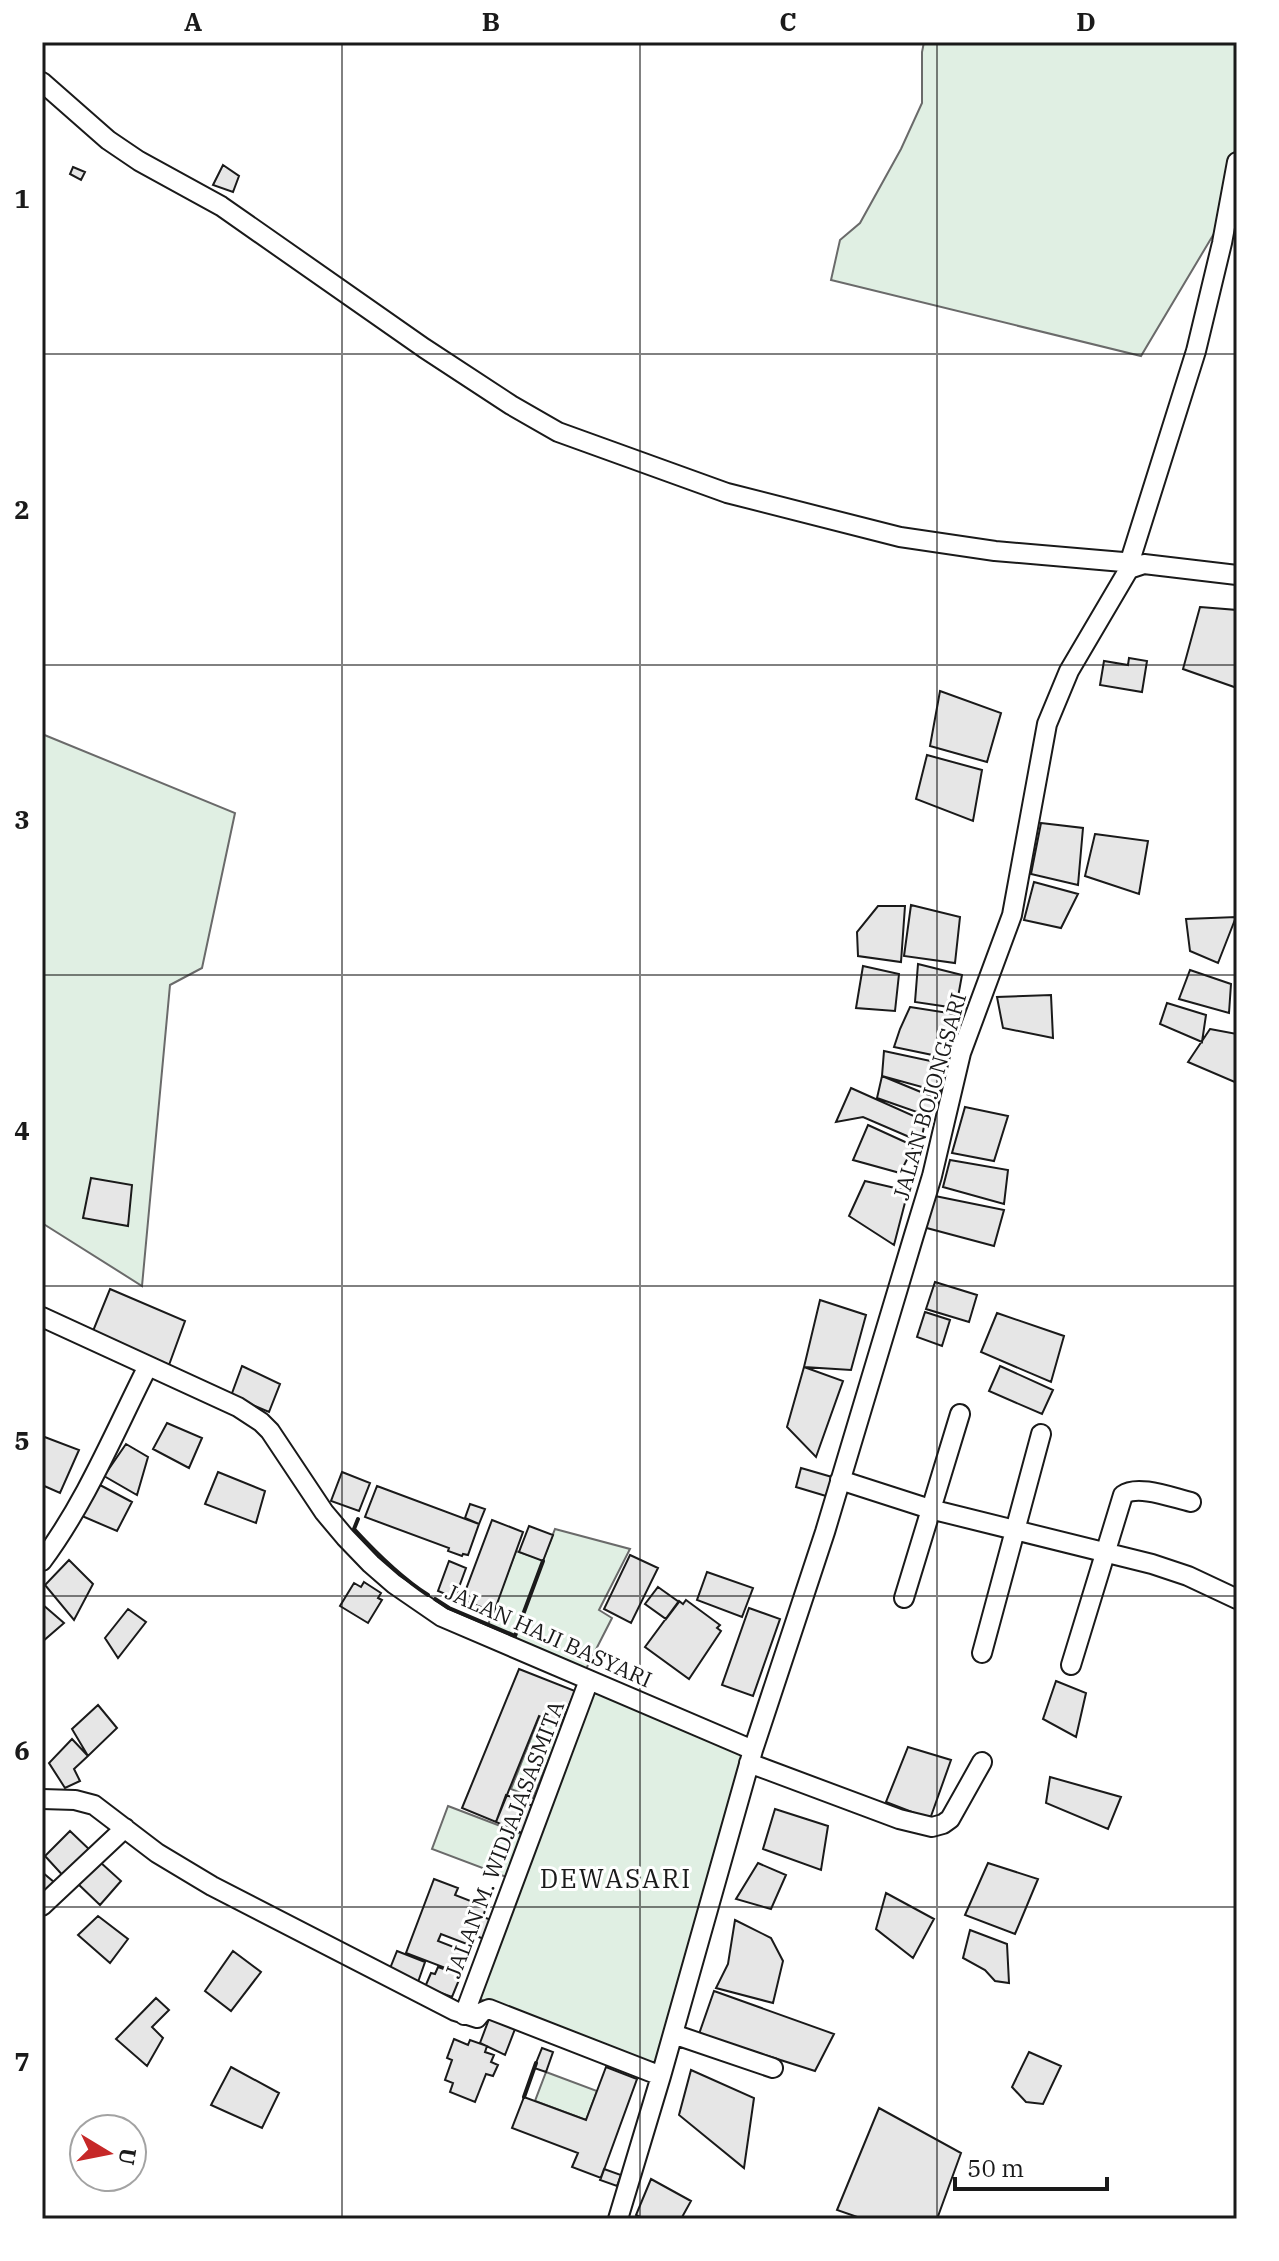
<svg xmlns="http://www.w3.org/2000/svg" width="1279" height="2261" viewBox="0 0 1279 2261" font-family="'IBM Plex Serif',serif">
<style>
.green{fill:#e0efe3;stroke:#6a6a6a;stroke-width:2}
.building{fill:#e6e6e6;stroke:#1a1a1a;stroke-width:2}
.lines{fill:none;stroke-linecap:round;stroke-linejoin:round}
.street-casing{stroke:#1a1a1a;stroke-width:22}
.street{stroke:#fff;stroke-width:18}
.wall{stroke:#1a1a1a;stroke-width:4}
.grid{fill:none;stroke:#1a1a1a;stroke-width:2;stroke-opacity:0.55}
.labels{text-anchor:middle;dominant-baseline:central;stroke-width:6;stroke-linejoin:round;paint-order:stroke}
.street-label{font-size:22px;fill:#1a1a1a;stroke:#fff}
.quarter-label{font-size:26px;letter-spacing:2px;fill:#1a1a1a;stroke:#fff}
.neatline{fill:none;stroke:#1a1a1a;stroke-width:3}
.grid-label{font-size:26px;text-anchor:middle;font-weight:bold;fill:#1a1a1a}
</style>
<rect width="100%" height="100%" fill="#fff"/>
<!-- green -->
<path class="green" d="M924,42H1237V195L1141,356L831,280L840,240L860,223L901,149L922,103V52Z
M42,734L235,813L202,968L170,985L142,1286L42,1223Z
M555,1529L630,1549L599,1610L612,1618L586,1669L448,1611L434,1603L435,1599L449,1608L488,1625L516,1551L543,1560Z
M592,1691L742,1755L654,2067L477,1998Z
M539,1718L562,1727L533,1798L511,1789Z
M448,1806L524,1835L509,1878L432,1849Z
M546,2072L597,2091L586,2120L535,2101Z"/>
<!-- building -->
<path class="building" d="M223,165L239,176L233,192L213,185Z
M73,167L85,172L81,180L70,174Z
M1200,607L1237,610V688L1183,669Z
M1129,658L1147,661L1142,692L1100,685L1104,661L1128,665Z
M940,691L1001,713L987,762L930,746Z
M927,755L982,770L973,821L916,799Z
M1041,823L1083,828L1078,885L1031,874Z
M1095,834L1148,841L1139,894L1085,876Z
M1034,882L1078,894L1061,928L1024,920Z
M911,905L960,917L955,963L904,956Z
M878,906H905L901,962L858,956L857,932Z
M1236,917L1218,963L1190,951L1186,919Z
M918,964L962,975L956,1008L915,1002Z
M863,966L899,974L895,1011L856,1008Z
M1190,970L1231,984L1229,1013L1179,999Z
M1051,995L1053,1038L1003,1028L997,997Z
M1167,1003L1206,1015L1202,1042L1160,1024Z
M910,1007L955,1014L947,1058L894,1047L900,1029Z
M1210,1029L1237,1034V1083L1188,1062Z
M884,1051L940,1063V1092L882,1076Z
M882,1076L933,1097L931,1117L877,1098Z
M851,1088L925,1121L921,1142L863,1117L836,1122Z
M965,1107L1008,1116L994,1161L952,1153Z
M868,1125L914,1146L900,1173L853,1160Z
M950,1160L1008,1170L1004,1204L943,1187Z
M91,1178L132,1185L128,1226L83,1218Z
M865,1181L908,1191L894,1245L849,1216Z
M935,1196L1004,1210L994,1246L923,1227Z
M935,1282L977,1295L969,1322L926,1309Z
M110,1289L185,1321L169,1365L93,1331Z
M820,1300L866,1315L851,1370L804,1367Z
M925,1312L950,1320L942,1346L917,1337Z
M997,1313L1064,1336L1051,1382L981,1352Z
M242,1366L280,1384L269,1412L231,1396Z
M1000,1366L1053,1390L1042,1414L989,1391Z
M804,1367L843,1381L816,1457L787,1427Z
M167,1423L202,1438L189,1468L153,1449Z
M42,1436L79,1450L60,1493L42,1485Z
M126,1444L148,1457L137,1495L104,1476Z
M801,1468L832,1477L826,1496L796,1487Z
M218,1472L265,1491L256,1523L205,1504Z
M342,1472L370,1483L359,1511L331,1501Z
M100,1485L132,1502L117,1531L82,1516Z
M377,1486L479,1524L468,1555L463,1554L462,1556L448,1551L449,1548L365,1517Z
M470,1504L485,1509L479,1524L465,1518Z
M492,1520L523,1532L494,1612L462,1600Z
M529,1526L553,1535L543,1561L519,1552Z
M630,1555L658,1568L631,1623L604,1609Z
M69,1560L93,1584L74,1620L45,1585Z
M449,1561L466,1568L455,1598L438,1591Z
M707,1572L753,1588L742,1617L697,1600Z
M364,1582L381,1593L378,1598L382,1600L368,1623L340,1606L354,1583L361,1587Z
M658,1587L679,1602L666,1619L645,1604Z
M686,1600L720,1625L717,1628L721,1631L689,1679L645,1647L679,1601L683,1604Z
M42,1604L64,1623L42,1642Z
M749,1608L780,1619L753,1696L722,1685Z
M128,1609L146,1622L118,1658L105,1638Z
M519,1669L575,1691L561,1725L539,1716L496,1822L462,1808Z
M1056,1681L1086,1693L1076,1737L1043,1719Z
M98,1705L117,1728L88,1756L72,1729Z
M72,1739L88,1756L74,1769L80,1781L65,1788L49,1763Z
M908,1747L951,1760L930,1819L886,1802Z
M1050,1777L1121,1797L1108,1829L1046,1803Z
M516,1793L530,1798L528,1804L535,1807L524,1834L496,1822L506,1795L514,1798Z
M775,1809L828,1826L821,1870L763,1849Z
M70,1831L93,1853L67,1880L45,1856Z
M100,1862L121,1881L100,1905L76,1882Z
M758,1863L786,1875L771,1909L736,1899Z
M988,1863L1038,1879L1015,1934L965,1915Z
M42,1872L61,1888L42,1911Z
M434,1879L458,1888L455,1895L486,1907L483,1917L494,1921L487,1940L476,1936L472,1946L441,1934L438,1941L469,1953L461,1974L406,1953Z
M886,1893L934,1919L913,1958L876,1929Z
M98,1916L128,1939L110,1963L78,1935Z
M735,1920L771,1938L783,1961L773,2003L716,1988L728,1964Z
M970,1930L1007,1944L1009,1983L995,1981L985,1970L963,1958Z
M233,1951L261,1972L231,2011L205,1991Z
M397,1951L425,1962L418,1982L389,1971Z
M438,1967L461,1975L452,1997L425,1987L431,1973L435,1974Z
M714,1991L834,2034L815,2071L699,2034Z
M156,1998L169,2010L152,2027L163,2038L147,2066L116,2039Z
M489,2019L515,2029L505,2055L480,2043Z
M454,2039L468,2045L470,2040L487,2046L485,2052L494,2055L491,2062L498,2065L493,2076L486,2074L475,2102L450,2092L453,2083L445,2080L452,2060L447,2058Z
M542,2048L553,2052L546,2072L534,2068Z
M1029,2052L1061,2066L1043,2104L1026,2102L1012,2087Z
M231,2067L279,2093L262,2128L211,2105Z
M606,2067L637,2079L601,2178L572,2167L578,2153L512,2128L524,2097L586,2120Z
M691,2070L754,2098L744,2168L679,2115Z
M879,2108L961,2153L937,2219H863L837,2210Z
M604,2169L621,2175L617,2186L600,2180Z
M651,2179L691,2201L681,2219H644L636,2215Z"/>
<g class="lines">
<!-- street casing -->
<g class="street-casing">
<path id="street" d="M42,82L108,140L139,161L221,206L424,348L511,405L558,432L727,493L900,537L995,551L1123,562L1132,566
M1129,564L1196,351L1222,243L1237,162
M42,1317L238,1407L261,1422L270,1431L324,1512L345,1537L371,1564L394,1584L442,1617L753,1750
M840,1480L930,1509L1152,1564L1188,1576L1237,1599
M42,1561C86,1502 115,1431 148,1366
M904,1598L960,1414
M982,1653L1041,1434
M1071,1665L1123,1495C1138,1484 1173,1498 1191,1502
M749,1763L899,1819L932,1827L943,1824L950,1819L982,1762
M42,1799L75,1800L94,1805L157,1853L212,1886L455,2011L477,2018L482,2012L489,2009L661,2076
M42,1906L125,1828
M464,2015L589,1680
M673,2034L773,2068
M618,2219L661,2076L753,1750L825,1532L914,1235L932,1176L961,1053L1012,915L1047,724L1069,671L1129,569L1144,564L1237,575"/>
</g>
<!-- street -->
<use href="#street" class="street"/>
<!-- wall -->
<path class="wall" d="M358,1519L354,1529C377,1554 400,1577 428,1595
M435,1599L449,1608L515,1636L543,1561
M524,2097L536,2063"/>
</g>
<!-- grid -->
<path class="grid" d="M342,42V2219M640,42V2219M937,42V2219M42,354H1237M42,665H1237M42,975H1237M42,1286H1237M42,1596H1237M42,1907H1237"/>
<g class="labels">
<!-- street labels -->
<g class="street-label">
<text transform="translate(929 1096) rotate(-74)">JALAN BOJONGSARI</text>
<text transform="translate(549 1635) rotate(24)">JALAN HAJI BASYARI</text>
<text transform="translate(504 1839) rotate(-69)">JALAN M. WIDJAJASASMITA</text>
</g>
<!-- quarter labels -->
<g class="quarter-label">
<text x="616" y="1878">DEWASARI</text>
</g>
</g>
<!-- border -->
<rect width="1279" height="2261" fill="none" stroke="#ffffff" stroke-width="88"/>
<!-- north arrow -->
<g transform="translate(108 2153) rotate(100)"><circle r="38" fill="#ffffff" stroke="#a3a3a3" stroke-width="2"/>
<path d="M0-6L14 30L0 20L-14 30Z" fill="#c62828"/>
<text y="-12" font-size="22" font-weight="bold" text-anchor="middle" fill="#1a1a1a">U</text>
</g>
<!-- scale -->
<path d="M955 2177v12h152v-12" fill="none" stroke="#1a1a1a" stroke-width="4"/>
<text x="967" y="2177" font-size="24" fill="#1a1a1a" stroke="#ffffff" stroke-width="6" paint-order="stroke">50 m</text>
<rect x="44" y="44" width="1191" height="2173" class="neatline"/>
<g class="grid-label">
<text x="193" y="31">A</text>
<text x="491" y="31">B</text>
<text x="788" y="31">C</text>
<text x="1086" y="31">D</text>
<text x="22" y="208">1</text>
<text x="22" y="519">2</text>
<text x="22" y="829">3</text>
<text x="22" y="1140">4</text>
<text x="22" y="1450">5</text>
<text x="22" y="1760">6</text>
<text x="22" y="2071">7</text>
</g>
</svg>
